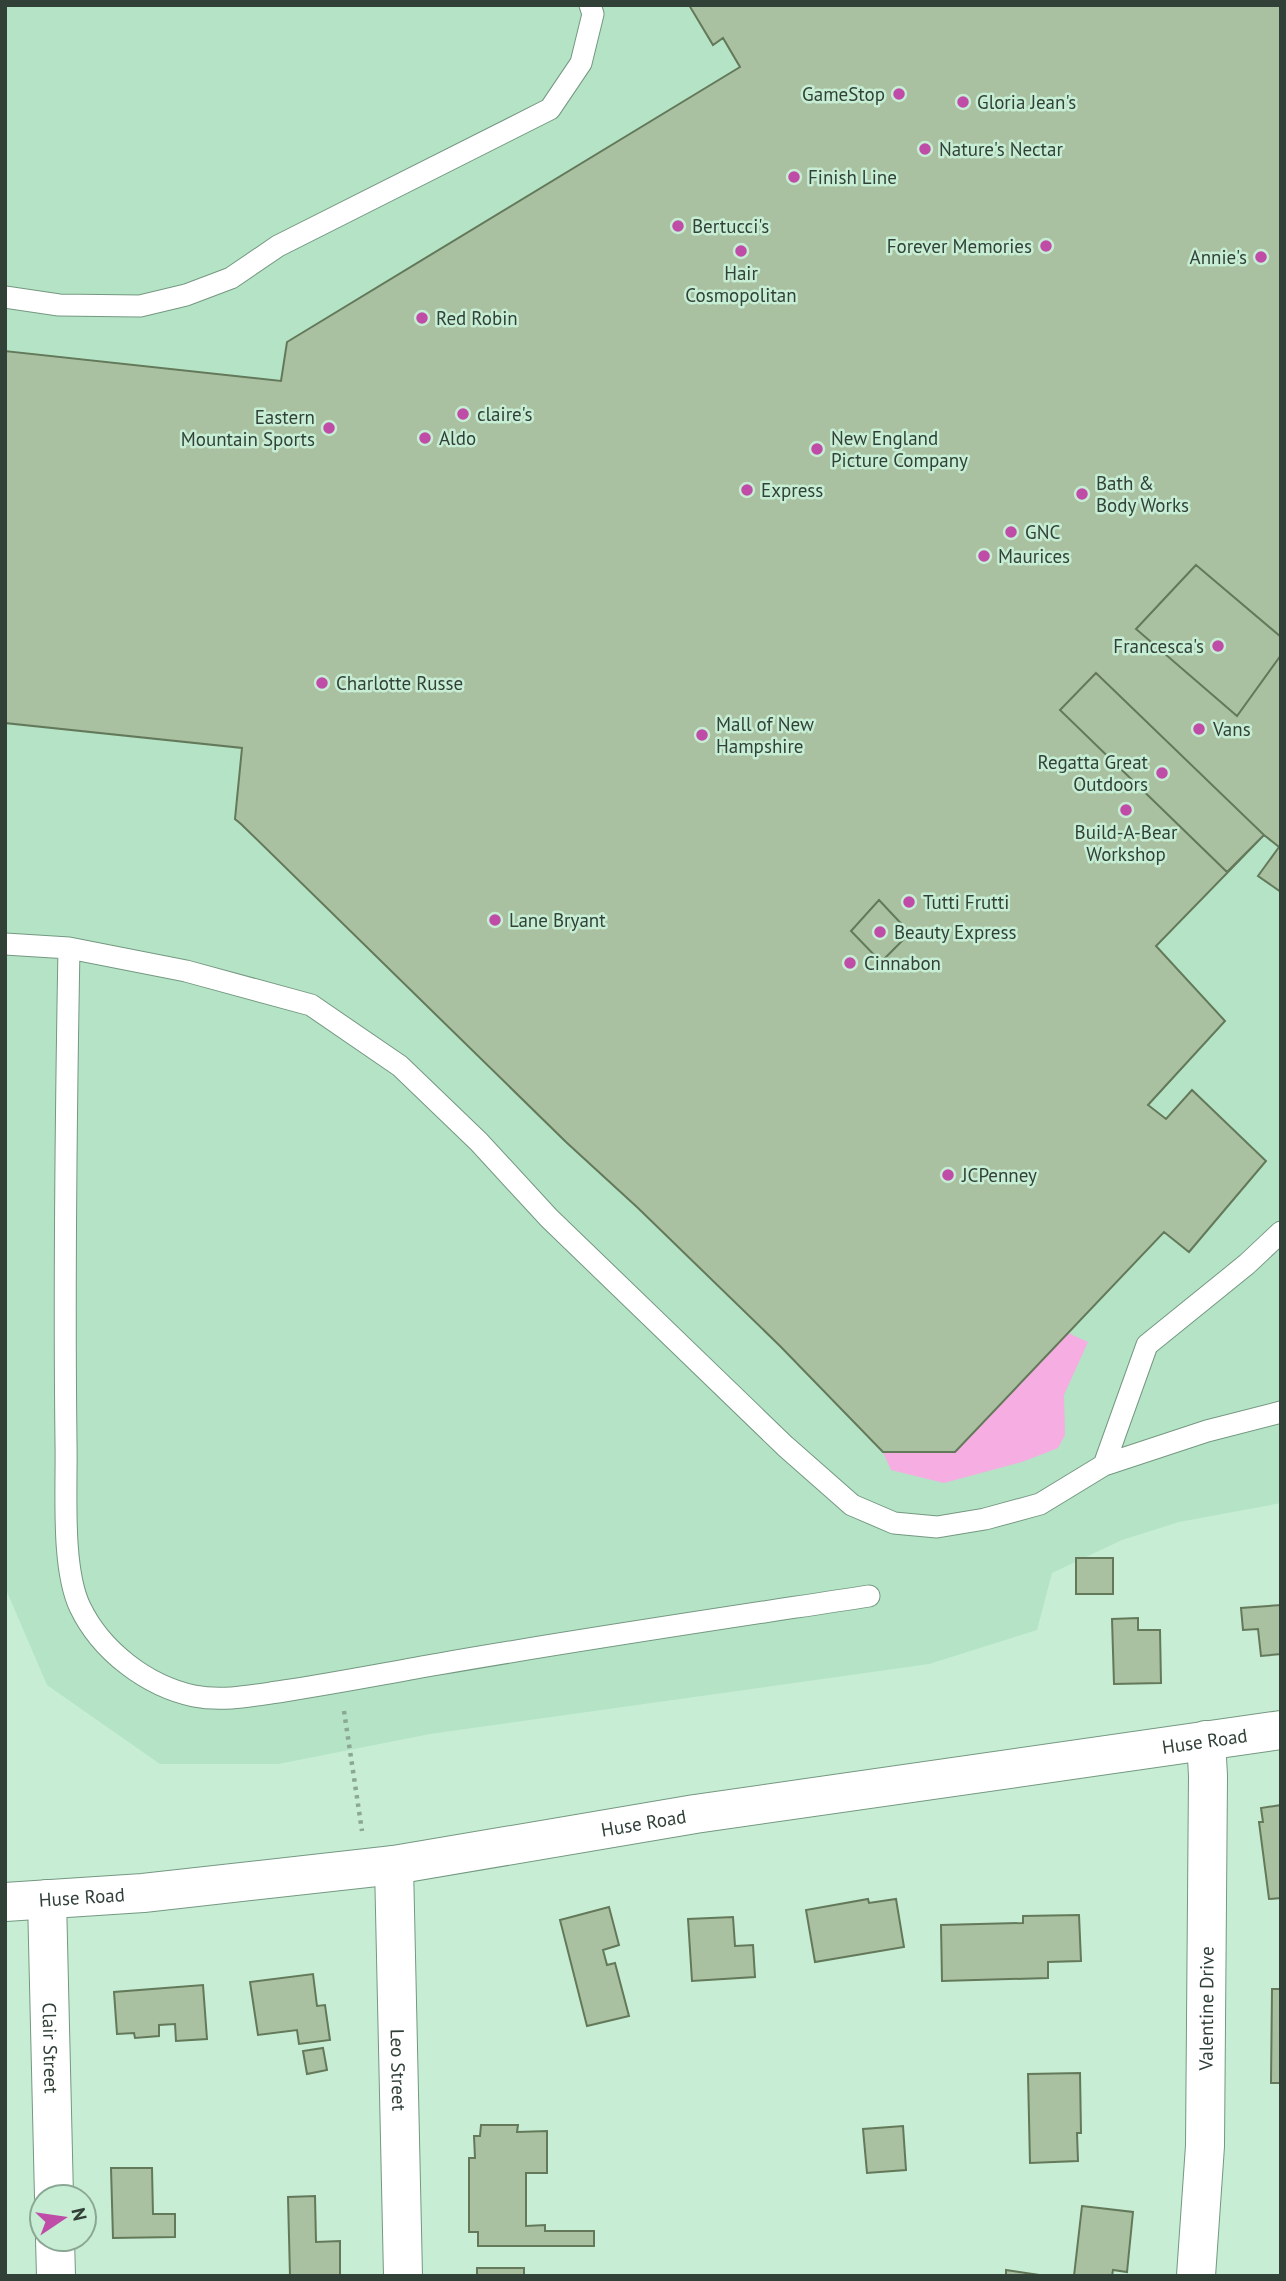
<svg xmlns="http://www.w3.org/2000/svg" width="1286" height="2281" viewBox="0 0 1286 2281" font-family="'PT Sans',sans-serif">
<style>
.built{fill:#b5e3c6}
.green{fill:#f5ade2}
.building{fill:#a9c1a0;stroke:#63795a;stroke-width:2}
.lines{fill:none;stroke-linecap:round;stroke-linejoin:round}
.lane-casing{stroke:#749881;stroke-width:23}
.street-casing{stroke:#749881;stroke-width:40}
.secondary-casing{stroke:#749881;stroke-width:40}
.path{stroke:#8ba895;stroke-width:4.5;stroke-dasharray:3.5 5;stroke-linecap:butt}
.lane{stroke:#fff;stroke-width:21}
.street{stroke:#fff;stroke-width:38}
.secondary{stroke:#fff;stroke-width:38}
.poi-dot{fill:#bf4ca7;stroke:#c7edd4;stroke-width:2.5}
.labels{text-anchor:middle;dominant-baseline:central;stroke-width:5;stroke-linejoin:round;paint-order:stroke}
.poi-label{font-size:19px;fill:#314137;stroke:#c7edd4;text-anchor:start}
.street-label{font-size:19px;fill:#314137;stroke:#c7edd4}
</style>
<rect width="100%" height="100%" fill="#c7edd4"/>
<!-- built -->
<path class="built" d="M5,5H1281V1503L1179,1522L1122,1540L1052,1573L1037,1630L929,1664L430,1734L278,1764H160L47,1685L5,1587Z"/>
<!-- green -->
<path class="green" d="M1068,1333L1088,1342L1064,1395L1065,1435L1058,1448L1022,1462L944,1483L891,1470L883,1452H955Z"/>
<!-- building -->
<path class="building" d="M689,5H1281V892L1258,876L1279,847L1264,835L1156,946L1225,1021L1148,1105L1166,1119L1192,1090L1266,1161L1189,1252L1164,1232L955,1452H883L780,1346L638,1208L566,1142L241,824L235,819L242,748L5,723V351L281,381L287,342L740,67L723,38L713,45Z
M1196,565L1281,637V655L1237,716L1136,629Z
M1096,673L1264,835L1227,872L1060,710Z
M879,900L910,933L881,962L851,931Z
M1076,1558H1113V1594H1076Z
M1281,1605V1654L1261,1656L1258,1629L1243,1630L1241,1608Z
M1138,1618V1630H1160L1161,1683L1114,1684L1112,1619Z
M1281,1805V1898L1269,1899L1259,1822H1263L1261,1808Z
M868,1899L869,1903L896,1899L904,1947L815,1962L806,1910Z
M609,1907L619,1945L603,1950L607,1965L615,1963L629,2016L587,2026L560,1920Z
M1079,1915L1081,1961L1048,1962V1978L942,1981L941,1925L1023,1923V1916Z
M733,1917L735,1946L753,1945L755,1977L692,1981L688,1919Z
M313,1974L317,2006L325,2005L330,2040L299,2044L297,2030L258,2035L250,1982Z
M203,1985L207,2039L176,2041L175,2024L159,2025V2036L135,2038L134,2033L117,2034L114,1992Z
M1272,1989H1281V2083H1271Z
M323,2048L327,2070L307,2074L303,2051Z
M1080,2073L1081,2133H1077L1078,2161L1030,2163L1028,2074Z
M481,2125H518L517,2132L547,2131V2173H526V2226L545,2225V2231H594V2246H478V2232H469V2158H475L474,2136H480Z
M903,2126L906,2170L867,2173L863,2129Z
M111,2168H152L153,2214H175V2237L113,2238Z
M315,2196L316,2242L340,2241V2276H290L288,2197Z
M1082,2206L1133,2212L1127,2272L1113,2270L1112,2276H1074Z
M477,2268H524V2276H477Z
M1006,2270L1046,2276H1006Z"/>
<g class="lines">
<!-- lane casing -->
<g class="lane-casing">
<path id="lane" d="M5,297L59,305L140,306L186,295L231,278L278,246L550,109L581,63L593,14L590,5
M5,944L69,948L186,971L311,1005L400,1066L479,1142L549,1218L785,1446L852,1505L894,1523L937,1527L985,1519L1040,1504L1104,1465L1207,1431L1281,1412
M69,948C66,1113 64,1278 66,1443C67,1488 61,1567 80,1607C101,1651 147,1686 194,1696C224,1702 255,1695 284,1691C336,1683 387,1673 439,1664C582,1639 725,1618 869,1596
M1104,1465L1147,1345L1247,1264L1281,1232"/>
</g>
<!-- street casing -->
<g class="street-casing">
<g id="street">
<path id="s1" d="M394,1865L403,2276"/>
<path id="s2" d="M47,1899L54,2197"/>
<path d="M55,2239L56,2276"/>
<path id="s3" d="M1196,2276L1205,2146L1208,1776L1206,1740"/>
</g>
</g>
<!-- secondary casing -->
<g class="secondary-casing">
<g id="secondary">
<path id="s4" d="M5,1902L143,1893L394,1865L695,1814L1281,1730"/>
</g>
</g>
<!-- path -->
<path class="path" d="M344,1711L362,1831"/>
<!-- lane -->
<use href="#lane" class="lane"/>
<!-- street -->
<use href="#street" class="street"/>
<!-- secondary -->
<use href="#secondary" class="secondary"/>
</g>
<!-- markers -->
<g class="poi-dot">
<circle cx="899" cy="94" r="7"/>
<circle cx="963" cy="102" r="7"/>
<circle cx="925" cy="149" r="7"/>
<circle cx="794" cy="177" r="7"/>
<circle cx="678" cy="226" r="7"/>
<circle cx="1046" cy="246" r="7"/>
<circle cx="741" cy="251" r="7"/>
<circle cx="1261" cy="257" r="7"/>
<circle cx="422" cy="318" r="7"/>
<circle cx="463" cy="414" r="7"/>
<circle cx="329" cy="428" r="7"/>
<circle cx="425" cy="438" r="7"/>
<circle cx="817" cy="449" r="7"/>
<circle cx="747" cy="490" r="7"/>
<circle cx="1082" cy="494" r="7"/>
<circle cx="1011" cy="532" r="7"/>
<circle cx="984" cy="556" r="7"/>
<circle cx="1218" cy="646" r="7"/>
<circle cx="322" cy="683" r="7"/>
<circle cx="1199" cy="729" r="7"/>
<circle cx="702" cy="735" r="7"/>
<circle cx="1162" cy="773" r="7"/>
<circle cx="1126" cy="810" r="7"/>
<circle cx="909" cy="902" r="7"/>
<circle cx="495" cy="920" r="7"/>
<circle cx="880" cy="932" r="7"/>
<circle cx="850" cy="963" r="7"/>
<circle cx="948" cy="1175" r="7"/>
</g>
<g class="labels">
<!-- poi labels -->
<g class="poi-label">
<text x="885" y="94" text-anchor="end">GameStop</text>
<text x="977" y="102">Gloria Jean's</text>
<text x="939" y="149">Nature's Nectar</text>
<text x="808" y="177">Finish Line</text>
<text x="692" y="226">Bertucci's</text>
<text x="1032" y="246" text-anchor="end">Forever Memories</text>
<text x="1247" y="257" text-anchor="end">Annie's</text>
<text x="741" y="273" text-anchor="middle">Hair<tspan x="741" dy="22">Cosmopolitan</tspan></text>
<text x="436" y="318">Red Robin</text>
<text x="477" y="414">claire's</text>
<text x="315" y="417" text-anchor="end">Eastern<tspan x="315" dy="22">Mountain Sports</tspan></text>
<text x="439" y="438">Aldo</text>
<text x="831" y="438">New England<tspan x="831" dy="22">Picture Company</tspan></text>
<text x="1096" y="483">Bath &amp;<tspan x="1096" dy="22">Body Works</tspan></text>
<text x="761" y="490">Express</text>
<text x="1025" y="532">GNC</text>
<text x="998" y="556">Maurices</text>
<text x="1204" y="646" text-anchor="end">Francesca's</text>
<text x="336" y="683">Charlotte Russe</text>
<text x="716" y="724">Mall of New<tspan x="716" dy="22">Hampshire</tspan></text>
<text x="1213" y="729">Vans</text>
<text x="1148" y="762" text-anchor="end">Regatta Great<tspan x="1148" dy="22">Outdoors</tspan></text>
<text x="1126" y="832" text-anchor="middle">Build-A-Bear<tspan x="1126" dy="22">Workshop</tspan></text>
<text x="923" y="902">Tutti Frutti</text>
<text x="509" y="920">Lane Bryant</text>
<text x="894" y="932">Beauty Express</text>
<text x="864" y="963">Cinnabon</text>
<text x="962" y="1175">JCPenney</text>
</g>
<!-- street labels -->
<g class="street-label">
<text stroke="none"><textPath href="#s4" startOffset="1211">Huse Road</textPath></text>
<text stroke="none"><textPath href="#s4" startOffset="644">Huse Road</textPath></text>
<text stroke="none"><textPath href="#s4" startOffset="77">Huse Road</textPath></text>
<text stroke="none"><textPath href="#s3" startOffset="268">Valentine Drive</textPath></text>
<text stroke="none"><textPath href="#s2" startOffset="149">Clair Street</textPath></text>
<text stroke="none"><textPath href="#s1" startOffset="205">Leo Street</textPath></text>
</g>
</g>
<!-- border -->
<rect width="1286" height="2281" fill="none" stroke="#314137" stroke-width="14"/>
<!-- north arrow -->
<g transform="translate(63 2218) rotate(77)"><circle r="33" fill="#c7edd4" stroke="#8ba895" stroke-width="2"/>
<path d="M0-5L12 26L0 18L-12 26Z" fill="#bf4ca7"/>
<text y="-10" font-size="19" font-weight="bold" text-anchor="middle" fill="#314137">N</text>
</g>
</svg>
